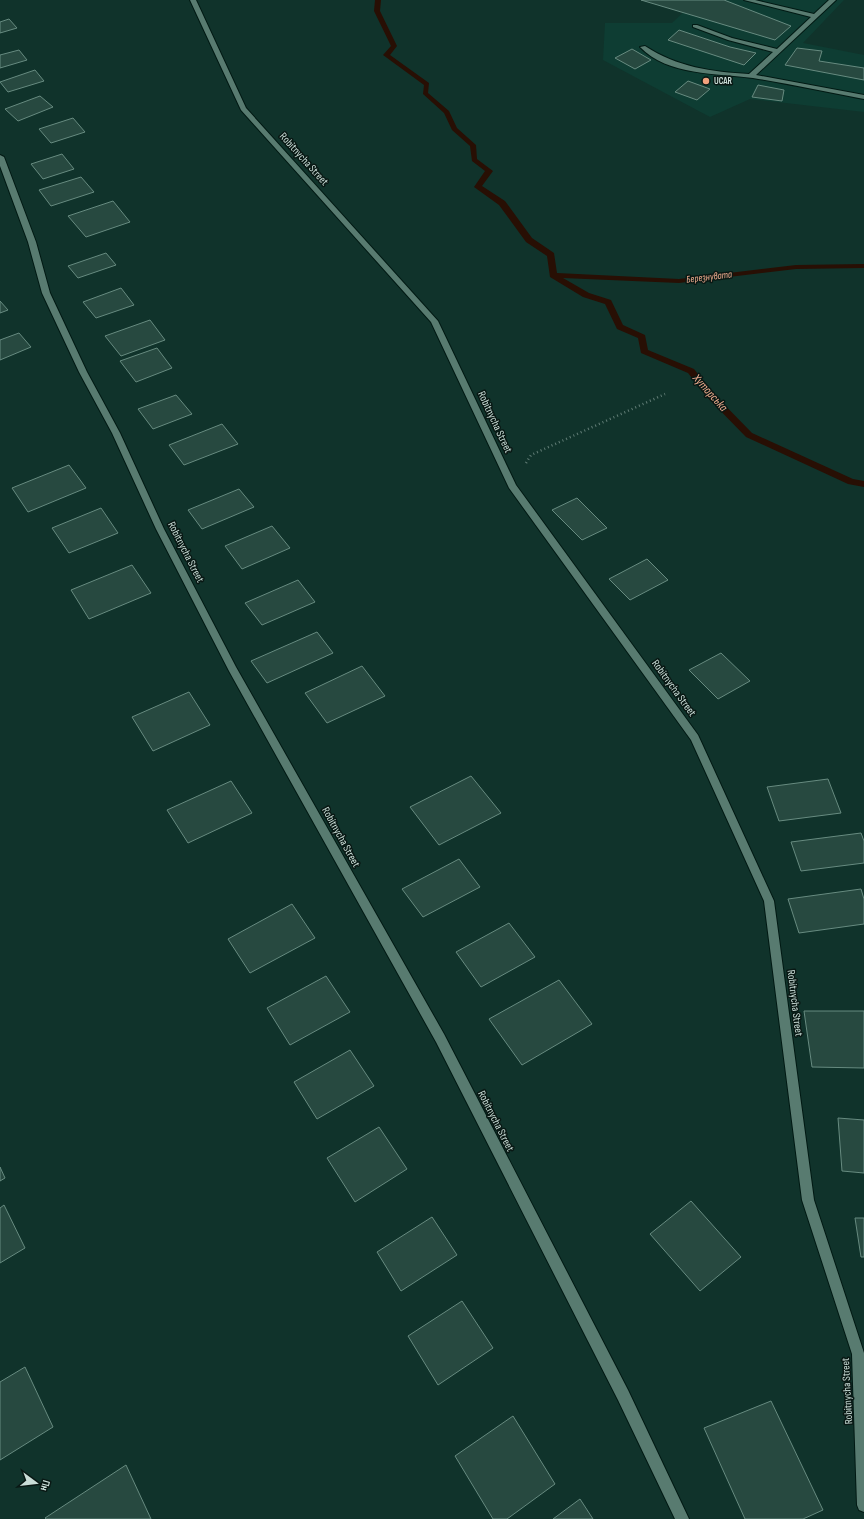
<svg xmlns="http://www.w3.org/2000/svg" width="864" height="1519" viewBox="0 0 864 1519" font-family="'Sofia Sans Condensed',sans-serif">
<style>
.built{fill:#0e3d33}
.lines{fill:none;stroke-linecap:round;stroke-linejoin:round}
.stream{fill:#280f04;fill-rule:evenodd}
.building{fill:#274940;stroke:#678b80}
.lane-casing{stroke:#011913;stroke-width:2}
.street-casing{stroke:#011913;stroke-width:2}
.path{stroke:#617d76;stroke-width:2.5;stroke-dasharray:1 3;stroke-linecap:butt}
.lane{fill:#587b70;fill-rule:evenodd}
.street{fill:#587b70;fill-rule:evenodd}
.poi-dot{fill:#f1a17d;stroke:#091814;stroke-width:1.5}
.labels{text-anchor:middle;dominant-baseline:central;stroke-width:3;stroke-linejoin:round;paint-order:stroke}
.far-poi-label{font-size:9px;font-weight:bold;fill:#caddd7;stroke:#091814;text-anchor:start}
.far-water-label{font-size:10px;font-style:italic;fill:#f2af91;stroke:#091814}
.street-label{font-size:11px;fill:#caddd7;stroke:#091814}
.water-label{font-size:12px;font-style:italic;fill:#f2af91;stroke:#091814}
</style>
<rect width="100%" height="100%" fill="#10332b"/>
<!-- built -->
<path class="built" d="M672,0H844L803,43L864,55V112L750,99L710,117L603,60L605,23H672L689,7Z"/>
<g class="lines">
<!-- stream -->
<path class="stream" d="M375,0H381L380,11L397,46L390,55L429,83L428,93L449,111L457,128L476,145L477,159L493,171L482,186L505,201L532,238L554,253L557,273L679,279L796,265L864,264V268L796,269L679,283L563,278L589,293L611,300L623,325L645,335L648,350L694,369L713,393L752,433L853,479L864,481V487L848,484L746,437L707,397L688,373L641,353L638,338L617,329L605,304L583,297L550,277L547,256L526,242L499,205L474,187L485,171L472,161L470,146L452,130L444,113L423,94L424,85L383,55L391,46L374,11Z"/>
</g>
<!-- building -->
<path class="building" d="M641,0H724L791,26L775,40Z
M9,19L17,28L0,33V22Z
M679,30L730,47L756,53L744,65L668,40Z
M797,48L822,51L819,61L864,68V80L785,65Z
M632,49L651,60L635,69L615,58Z
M19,50L27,60L0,68V55Z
M35,70L44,81L8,92L0,82Z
M688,81L710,89L697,100L675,92Z
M758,85L784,90L782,101L752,97Z
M40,96L53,107L18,121L5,109Z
M73,118L85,132L51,143L39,129Z
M62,154L74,169L43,179L31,164Z
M81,177L94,192L51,206L39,190Z
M113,201L130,222L86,237L68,216Z
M106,253L116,265L78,278L68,266Z
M121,288L134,305L96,318L83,302Z
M0,301L8,310L0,313Z
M150,320L165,340L121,356L105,336Z
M19,333L31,347L0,360V340Z
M157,348L172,368L136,382L120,361Z
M176,395L192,414L153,429L138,409Z
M222,424L238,444L184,465L169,445Z
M69,465L86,488L28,512L12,488Z
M239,489L254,507L202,529L188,510Z
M577,498L607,528L582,540L552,510Z
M101,508L118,533L69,553L52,528Z
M272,526L290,548L242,569L225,546Z
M647,559L668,580L630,600L609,579Z
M132,565L151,593L89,619L71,590Z
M298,580L315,602L262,625L245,603Z
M317,632L333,653L267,683L251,661Z
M721,653L750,681L718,699L689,670Z
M362,666L385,696L327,723L305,693Z
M189,692L210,725L153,751L132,717Z
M471,776L501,813L439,845L410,807Z
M828,779L841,813L779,821L767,787Z
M231,781L252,813L188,843L167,810Z
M861,833L864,841V863L801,871L791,842Z
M459,859L480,887L423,917L402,889Z
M861,889L864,899V924L799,933L788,899Z
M292,904L315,938L250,973L228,939Z
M509,923L535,957L481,987L456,952Z
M326,976L350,1012L290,1045L267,1008Z
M559,980L592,1024L522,1065L489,1019Z
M804,1011H864V1068L812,1067Z
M350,1050L374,1086L317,1119L294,1082Z
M838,1118L864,1120V1173L842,1171Z
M379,1127L407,1169L355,1202L327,1158Z
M0,1167L5,1178L0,1181Z
M691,1201L741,1257L700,1291L650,1234Z
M4,1205L25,1248L0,1263V1208Z
M432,1217L457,1255L401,1291L377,1252Z
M855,1218H864V1257H861Z
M462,1301L493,1348L438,1385L408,1336Z
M25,1367L53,1427L0,1460V1382Z
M771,1401L823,1510L803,1519H745L704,1428Z
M513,1416L555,1484L507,1519H493L455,1456Z
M126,1465L151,1519H46L45,1518Z
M580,1499L593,1519H553Z"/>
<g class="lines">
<!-- lane casing -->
<g class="lane-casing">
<path id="lane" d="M744,0H755L814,14L829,0H836L756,75L864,95V99C827,92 790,84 753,78C717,73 668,76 640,47L645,46C677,67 712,72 749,74L773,52L728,40L693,27V25H697L732,38L777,49L811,17Z"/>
</g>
<!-- street casing -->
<g class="street-casing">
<path id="street" d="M190,0H196L246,108L438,321L516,485L698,735L774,901L814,1200L864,1353V1512L859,1510L857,1505L852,1354L802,1200L764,901L691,740L509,488L431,322L241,110Z
M0,155L4,157L36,242L50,293L87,372L120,433L164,529L236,667L444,1034L628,1390L689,1519H675L618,1400L436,1042L229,671L156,529L112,433L79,372L42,293L28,242L0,166Z"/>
</g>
<!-- path -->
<path class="path" d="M526,463L531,455L665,394"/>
<!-- lane -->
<use href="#lane" class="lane"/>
<!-- street -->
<use href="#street" class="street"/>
</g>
<!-- markers -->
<circle class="poi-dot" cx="706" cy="81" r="4"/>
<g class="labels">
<!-- far-poi labels -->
<g class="far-poi-label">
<text x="714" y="81">UCAR</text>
</g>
<!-- far-water labels -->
<g class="far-water-label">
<text transform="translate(709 277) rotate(-7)">Березнувата</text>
</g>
<!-- street labels -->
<g class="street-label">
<text transform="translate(304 159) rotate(48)">Robitnycha Street</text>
<text transform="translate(495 422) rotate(65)">Robitnycha Street</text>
<text transform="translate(186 552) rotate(63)">Robitnycha Street</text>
<text transform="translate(674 688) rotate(54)">Robitnycha Street</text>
<text transform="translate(341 837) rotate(61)">Robitnycha Street</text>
<text transform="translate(795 1003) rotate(83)">Robitnycha Street</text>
<text transform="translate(496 1121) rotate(63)">Robitnycha Street</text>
<text transform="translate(847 1391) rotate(-93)">Robitnycha Street</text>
</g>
<!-- water labels -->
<g class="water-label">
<text transform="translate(710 393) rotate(48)">Хуторська</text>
</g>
</g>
<!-- north arrow -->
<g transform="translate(36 1483) rotate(105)" stroke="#091814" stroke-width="3" paint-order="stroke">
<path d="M0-3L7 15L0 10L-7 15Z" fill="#caddd7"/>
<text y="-6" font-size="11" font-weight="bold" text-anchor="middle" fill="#caddd7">Пн</text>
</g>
</svg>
